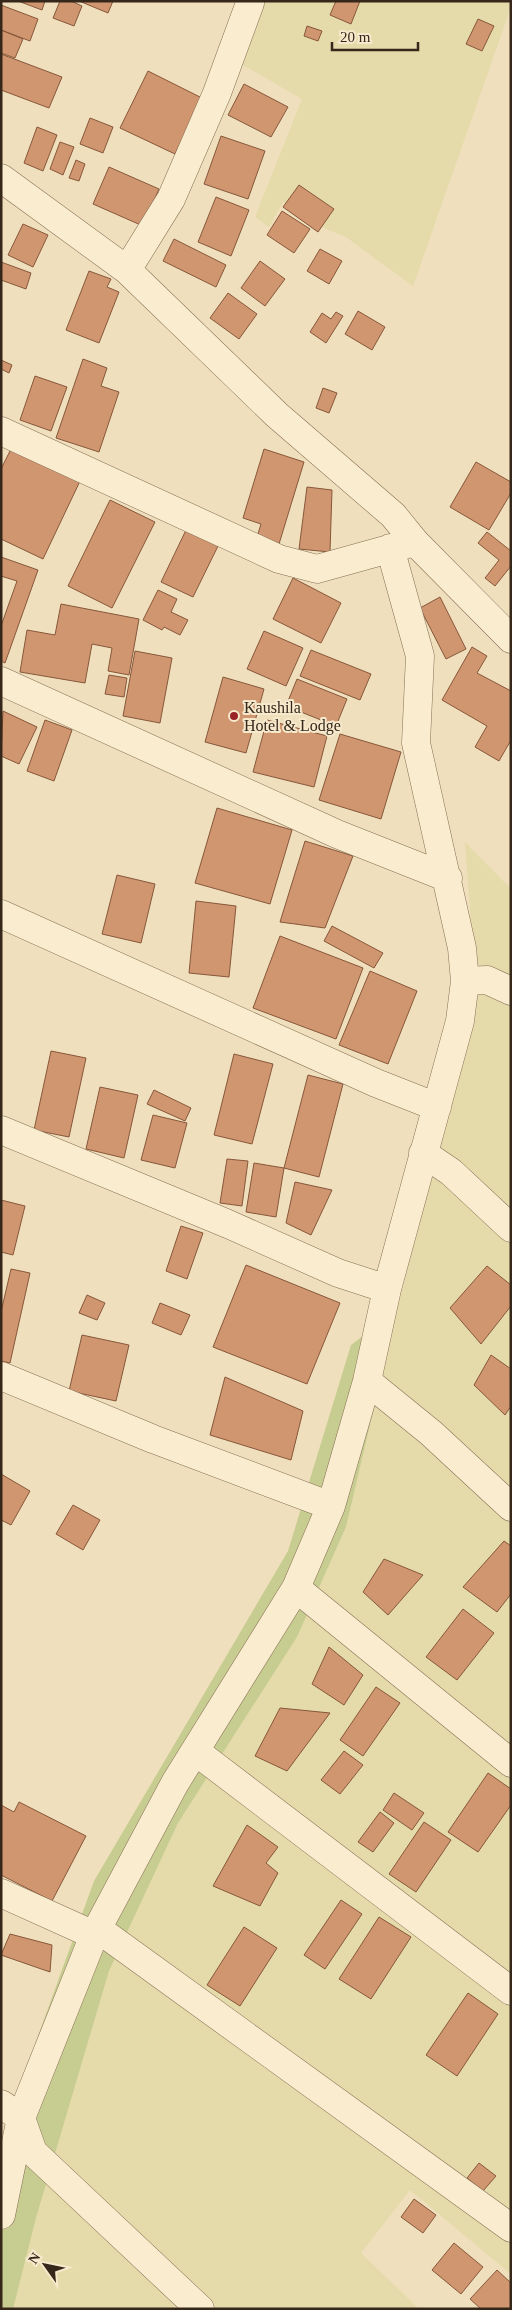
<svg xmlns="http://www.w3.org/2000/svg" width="512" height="2310" viewBox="0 0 512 2310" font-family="Georgia,serif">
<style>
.farmland{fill:#e5daa9}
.green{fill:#c7cd90}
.building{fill:#cf9670;stroke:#87573a}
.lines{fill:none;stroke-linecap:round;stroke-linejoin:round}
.minor-casing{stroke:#876f55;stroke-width:29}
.minor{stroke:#faeccf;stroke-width:28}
.poi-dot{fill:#982326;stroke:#f6e9cc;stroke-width:2}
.labels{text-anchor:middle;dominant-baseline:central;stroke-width:4;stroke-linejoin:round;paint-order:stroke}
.poi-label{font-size:16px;fill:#36271b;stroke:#f6e9cc;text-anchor:start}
</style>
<rect width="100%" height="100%" fill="#efdfbc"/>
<!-- farmland -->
<path class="farmland" d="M261,1H511V7L413,286L346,237L326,229L283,202L269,227L255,217L302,99L238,62Z
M465,842L511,889V2274L410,2190L361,2253L419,2309H13L36,2218L109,1971L178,1823L297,1637L346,1527L397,1310L477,1001Z"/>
<!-- green -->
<path class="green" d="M397,1310L346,1527L297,1637L178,1823L109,1971L36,2218L13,2309H1V2148L6,2125L94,1881L288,1551L351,1345Z"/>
<!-- building -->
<path class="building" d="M18,1H45L42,10Z
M60,1H71L82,6L74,26L53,18Z
M79,1H113L108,13Z
M336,1H360L351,24L330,15Z
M1,5L38,19L30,41L1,30Z
M478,19L494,26L482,51L466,44Z
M307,26L322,31L318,41L304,36Z
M1,30L23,39L15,58L1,53Z
M1,54L62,77L49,108L1,90Z
M148,71L202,98L175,154L120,128Z
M244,84L288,107L271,137L228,115Z
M90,118L113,127L103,153L80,144Z
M37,127L57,135L43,171L24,163Z
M221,136L265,151L248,199L204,184Z
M60,142L74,147L63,175L50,169Z
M76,160L85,164L79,181L69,178Z
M109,167L159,189L143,226L93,204Z
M299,185L334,209L318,232L283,207Z
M216,197L249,210L231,256L198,242Z
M282,211L310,229L294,253L267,235Z
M23,224L48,235L33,267L8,255Z
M174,239L226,265L216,287L163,261Z
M320,249L342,261L329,284L307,271Z
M260,261L285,279L265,306L241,288Z
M1,262L31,273L26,289L1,280Z
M89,271L111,279L107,287L119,292L99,343L66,330Z
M228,293L257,314L239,339L210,318Z
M358,311L385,327L372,350L345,334Z
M336,312L343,316L326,343L310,332L322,313L331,319Z
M83,359L107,368L101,386L119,392L99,452L56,438Z
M1,360L12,365L9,373L1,369Z
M35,376L67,387L51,431L20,420Z
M323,388L337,393L329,413L316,408Z
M12,447L81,479L43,559L1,539V469Z
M264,449L304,462L279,544L257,537L261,524L243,518Z
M476,462L511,482V493L489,530L450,507Z
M307,487L332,490L330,552L299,549Z
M110,500L155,522L112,608L68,586Z
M187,528L219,544L193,597L161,582Z
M487,532L511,551V566L495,586L485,578L499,560L478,543Z
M1,557L38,570L5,663L1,661V626L17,581L1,576Z
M293,578L341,603L321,643L273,619Z
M158,590L177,599L171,612L188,620L180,635L164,627L162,630L143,620Z
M440,597L466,649L446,659L420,608Z
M61,604L139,619L129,675L108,671L112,648L92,644L85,683L20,672L27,630L55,635Z
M264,631L303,648L286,686L247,669Z
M472,647L487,656L477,673L511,691V740L499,761L475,747L487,726L442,700Z
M311,650L371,674L360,700L300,676Z
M135,651L172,658L160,723L123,716Z
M109,675L127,678L124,697L105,694Z
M223,677L264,689L246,753L205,742Z
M297,679L347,699L336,726L286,706Z
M3,711L37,727L19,764L1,756Z
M45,720L72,730L54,781L27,771Z
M267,720L327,736L314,787L253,772Z
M340,734L401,752L381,819L319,800Z
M217,808L292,830L270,904L195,883Z
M305,841L353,856L325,928L280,922Z
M117,875L155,884L141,943L102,934Z
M196,901L236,906L229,977L189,973Z
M332,926L383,953L374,968L324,941Z
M280,936L363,968L336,1039L253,1008Z
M370,971L417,991L388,1064L339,1045Z
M51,1051L86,1058L69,1137L34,1130Z
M234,1054L273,1064L252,1144L214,1135Z
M308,1075L343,1084L319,1177L284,1168Z
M100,1087L138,1095L124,1158L86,1149Z
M154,1090L191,1108L185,1121L147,1104Z
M153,1115L187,1123L175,1168L141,1160Z
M227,1159L248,1161L242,1206L220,1203Z
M254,1163L284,1168L276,1217L246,1212Z
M295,1182L332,1190L311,1235L286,1223Z
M1,1200L25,1206L13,1255L1,1252Z
M181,1226L203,1233L187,1279L166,1271Z
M246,1265L340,1303L307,1384L213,1347Z
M487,1266L511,1285V1306L481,1344L450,1308Z
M11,1269L30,1273L10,1363L1,1361V1312Z
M87,1295L105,1303L97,1320L79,1313Z
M160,1303L190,1315L181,1335L152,1323Z
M82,1335L129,1345L116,1401L69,1391Z
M491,1355L511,1369V1406L505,1415L474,1385Z
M225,1377L303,1411L291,1460L210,1435Z
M1,1474L30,1491L11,1525L1,1520Z
M73,1505L100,1520L83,1550L56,1534Z
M504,1541L511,1546V1594L497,1612L463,1587Z
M384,1559L423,1575L388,1615L363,1592Z
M463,1609L494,1633L457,1680L426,1657Z
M329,1647L363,1675L344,1705L312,1684Z
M376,1687L400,1703L363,1756L340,1740Z
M280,1708L330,1713L287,1771L255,1756Z
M344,1751L363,1765L340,1794L321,1780Z
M488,1773L511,1789V1805L478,1852L448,1832Z
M394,1793L424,1813L412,1830L383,1810Z
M19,1802L86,1836L52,1901L1,1875V1805L14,1812Z
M380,1812L394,1823L373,1852L358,1842Z
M424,1822L451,1840L416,1892L389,1874Z
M247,1825L278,1847L266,1863L278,1873L260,1906L213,1886Z
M341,1900L362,1914L325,1969L304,1955Z
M379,1917L411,1937L371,1999L339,1979Z
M244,1927L277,1948L240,2006L207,1985Z
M10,1934L52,1945L50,1972L1,1955Z
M468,1993L498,2014L457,2076L426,2055Z
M479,2163L496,2176L483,2191L467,2178Z
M414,2199L436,2215L423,2233L401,2217Z
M454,2243L483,2267L461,2294L432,2270Z
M497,2270L511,2283V2309H481L470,2299Z"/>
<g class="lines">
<!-- minor casing -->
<g class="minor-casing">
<path id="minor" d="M1,178L127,270L277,415L393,515L415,542L511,639
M127,270L171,199L217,93L250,3
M1,431L279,559L317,569L407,544
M1,681L337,834L448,878
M1,914L376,1083L437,1107
M465,981L487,980L511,991
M1,1130L228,1224L338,1273L387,1289
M423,1153L451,1172L511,1228
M1,1376L153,1439L331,1506
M367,1381L431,1433L511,1507
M296,1588L511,1763
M195,1751L511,1991
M1,1893L94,1935
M98,1929L511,2228
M1,2104L21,2118L33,2152L200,2309
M1,2215L21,2118L94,1935L175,1783L296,1588L331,1506L367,1381L387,1289L460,1021L465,981L462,948L416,743L420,656L390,548"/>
</g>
<!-- minor -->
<use href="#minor" class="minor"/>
</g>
<!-- markers -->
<circle class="poi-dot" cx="234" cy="716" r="5"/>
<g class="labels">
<!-- poi labels -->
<g class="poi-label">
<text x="244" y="707">Kaushila<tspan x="244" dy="18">Hotel &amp; Lodge</tspan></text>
</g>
</g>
<!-- border -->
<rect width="512" height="2310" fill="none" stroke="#36271b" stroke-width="5"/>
<!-- north arrow -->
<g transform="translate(45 2265) rotate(303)" stroke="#f6e9cc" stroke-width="4" paint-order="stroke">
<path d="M0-4L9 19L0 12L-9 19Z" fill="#36271b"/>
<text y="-8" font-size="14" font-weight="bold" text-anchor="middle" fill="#36271b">N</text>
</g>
<!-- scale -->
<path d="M332 42v8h86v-8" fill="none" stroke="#36271b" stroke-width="2.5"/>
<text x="340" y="42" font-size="15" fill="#36271b" stroke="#f6e9cc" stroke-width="4" paint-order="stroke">20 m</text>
</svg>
